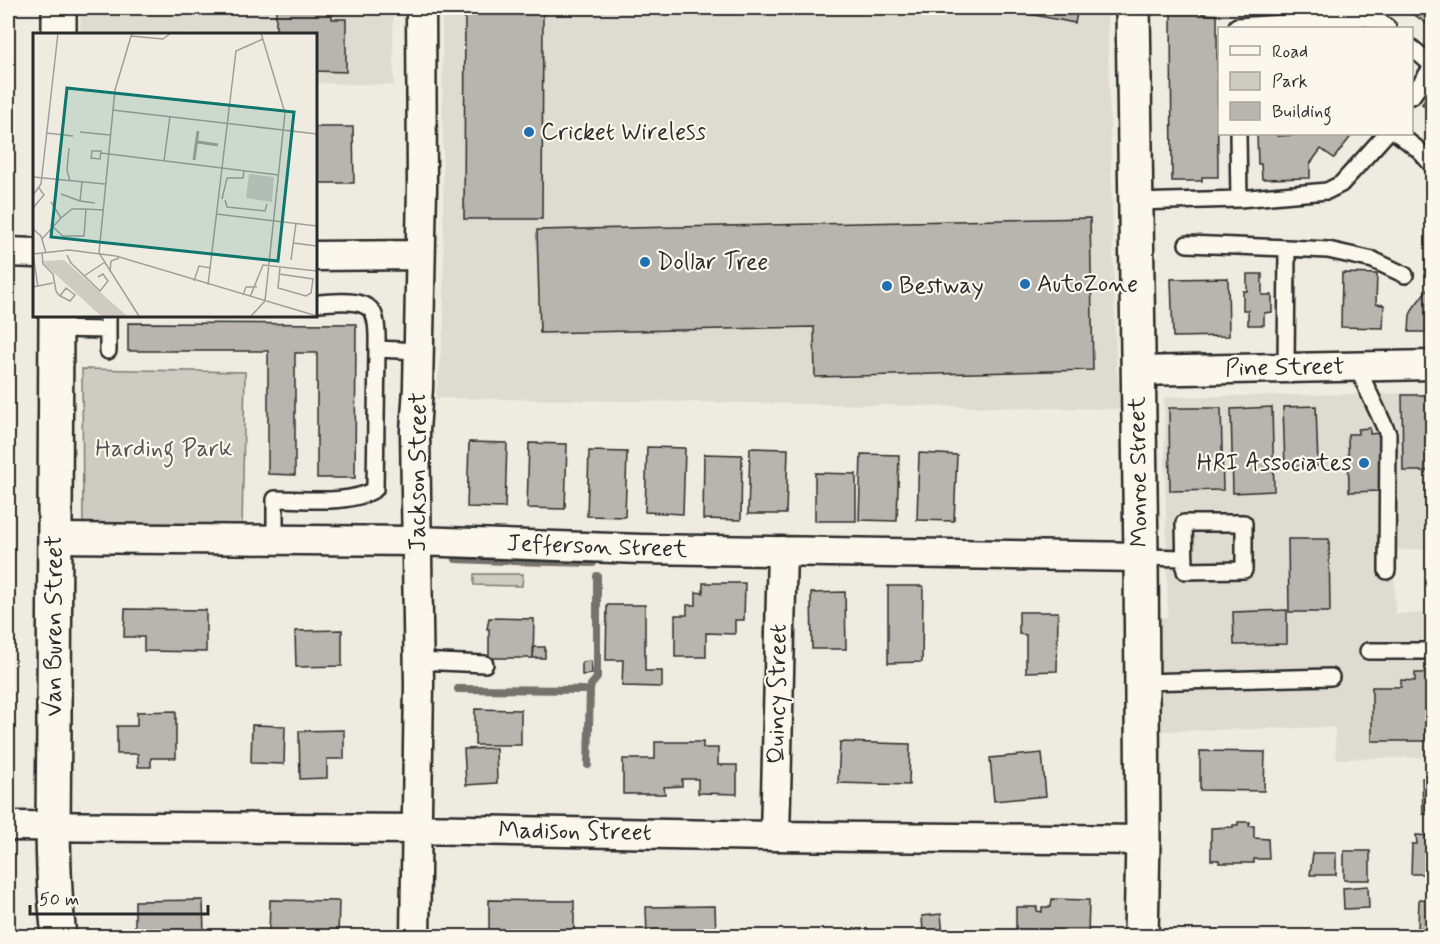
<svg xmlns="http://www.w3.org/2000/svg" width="1440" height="944" viewBox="0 0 1440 944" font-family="Mynerve,sans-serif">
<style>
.built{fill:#dedbd1}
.green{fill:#cecbc2;stroke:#7c7b76;stroke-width:1.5}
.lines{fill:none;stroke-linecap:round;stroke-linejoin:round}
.stream{stroke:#74726e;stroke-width:8}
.building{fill:#b8b5ae;stroke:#2b2b2b;stroke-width:1.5}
.service-casing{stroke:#2b2b2b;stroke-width:20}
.minor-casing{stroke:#2b2b2b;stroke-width:33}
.tertiary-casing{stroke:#2b2b2b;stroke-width:38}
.primary-casing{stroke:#2b2b2b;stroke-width:38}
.service{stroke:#fbf7ec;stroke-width:15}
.minor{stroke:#fbf7ec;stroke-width:28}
.tertiary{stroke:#fbf7ec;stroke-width:33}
.primary{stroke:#fbf7ec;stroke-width:33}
.poi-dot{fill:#1f6fb2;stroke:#fbf7ec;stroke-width:2}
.labels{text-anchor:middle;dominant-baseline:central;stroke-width:4.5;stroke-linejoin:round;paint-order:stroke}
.poi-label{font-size:24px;fill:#2b2b2b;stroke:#fbf7ec;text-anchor:start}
.street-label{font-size:24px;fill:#2b2b2b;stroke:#fbf7ec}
.park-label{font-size:24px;fill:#545351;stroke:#fbf7ec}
.inset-river{fill:none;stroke:#a4a29a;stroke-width:3}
.inset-road{fill:none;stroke:#a09e98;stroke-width:1.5}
.view{fill:#0f766e;fill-opacity:0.15;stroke:#0f766e;stroke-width:3}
.inset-edge{fill:none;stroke:#2b2b2b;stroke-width:3}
</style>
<rect width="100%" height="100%" fill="#eeebe0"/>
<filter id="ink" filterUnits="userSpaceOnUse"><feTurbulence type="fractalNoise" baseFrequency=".0167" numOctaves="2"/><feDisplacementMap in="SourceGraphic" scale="12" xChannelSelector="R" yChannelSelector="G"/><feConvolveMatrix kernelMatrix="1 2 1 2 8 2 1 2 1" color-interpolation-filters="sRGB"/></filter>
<g filter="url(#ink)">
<!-- built -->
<path class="built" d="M81,8H393L394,85L315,83V34H80Z
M442,8H1107L1116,364L1122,409L436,398L444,323Z
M1432,393V549L1394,550L1395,614L1432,613V757L1336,759L1335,727L1162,731L1158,618L1168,617L1164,397Z"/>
<!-- green -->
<path class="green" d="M82,369L245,372L242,528L83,524Z
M474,574H523L522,586L474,585Z"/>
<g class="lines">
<!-- stream -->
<path class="stream" d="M456,559L506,561
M512,561L593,563
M458,689L584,690
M588,765L590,690L591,685L597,678V576"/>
</g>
<!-- building -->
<path class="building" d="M276,8H332V19H346V72L315,71V34H276Z
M465,8H543L542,219H464Z
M1020,8H1078L1075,23L1019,12Z
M1405,8H1432V17L1427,24Z
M1171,9H1202V13L1204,14L1217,15L1218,177H1202V181H1172Z
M1432,89V112L1422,104Z
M315,127H353L354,183H317V176H315Z
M1257,134H1277V136L1295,135L1296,134H1353L1334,158L1321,149L1310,164V178L1262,179L1261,164H1258Z
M1090,218L1093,370L815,377L814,327L540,333L537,230Z
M1342,273L1377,274L1376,304L1384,305L1383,328L1341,327Z
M1247,274H1262V295H1272V312L1264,313V325H1248V310H1243V291H1247Z
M1228,278L1229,336L1173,337L1171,279Z
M1432,283V332H1409L1410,315L1414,307Z
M128,323L356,324L355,478H317V353H295V475L268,474V351H128Z
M1402,395H1432V471H1403Z
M1316,406L1318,466L1285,467L1283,407Z
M1272,407L1274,491L1233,493L1231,409Z
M1169,408H1221L1223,490L1170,491Z
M1370,428V434L1379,433L1380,491L1349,492L1348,434H1358V429Z
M469,442L507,443L505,508L467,507Z
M529,443L567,444L565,509L527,508Z
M647,447L685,448L683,514L645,512Z
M750,448L788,449L786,514H748Z
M589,451L627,452L625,517L587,516Z
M919,453L957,455L954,521L917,520Z
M704,454L742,455L741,520L703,519Z
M861,454L899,455L897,521L859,520Z
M815,473L856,474V521H815Z
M1288,539H1329L1330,612H1289Z
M703,583H745L744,620H735V634L706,633V657H675V615H687V605H696V592L703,593Z
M888,586H923L922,662L888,663Z
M845,592L846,649H812L811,593Z
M607,605H645V671H662V687L622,686L623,660H606Z
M125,609L206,610V652L144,651V637H124Z
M1287,610V644L1234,645L1233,612Z
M1019,612H1058L1057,671L1026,672V635L1019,634Z
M489,618L534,619L533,658H489V629H487Z
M342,630V666L296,667L295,631Z
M534,647H545V658H533Z
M591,661L592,674L582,675V662Z
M1415,673H1432V741H1372V687H1401V680L1415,681Z
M475,709L521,710V745H475Z
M176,711V758H151V767H138V754H117V726H137V712Z
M252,725L285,726L284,764L251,763Z
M344,730V759H327V778L300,779L299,731Z
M655,742H703V748H718V765H737V794L698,793V779H682V786L664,787L665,794H623V759H655Z
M840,742L910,744L909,785L838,783Z
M496,748L497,783L466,785L464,749Z
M1200,751L1265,752L1264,791L1200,790Z
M1042,753L1046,796L994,801L990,758Z
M1422,778H1432V814H1423Z
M1238,822H1250L1249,826H1254V838L1268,839L1269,859H1254V863H1219V860H1211V828L1233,827V825H1238Z
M1416,835L1432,836V874H1411L1412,844H1417Z
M1344,851H1370V880H1344Z
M1313,853H1336V875H1310Z
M1368,886L1369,908L1344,909L1343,888Z
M1052,899L1089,900L1088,936H1016V907H1037V911L1042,912V907H1051Z
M1419,899L1432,900V929L1418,928Z
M203,900L204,936H135V901Z
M270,900L339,901L338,936H269Z
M489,900L574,901V936H489Z
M715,906L716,936H647L646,907Z
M941,914L943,936H914V934L923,933L922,916Z"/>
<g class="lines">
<!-- service casing -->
<g class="service-casing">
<path id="service" d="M1237,28V26L1365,18L1380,22L1388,28
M1412,48L1432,65
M1412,96L1432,67
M1398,134L1419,150L1432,165
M1239,199L1327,191L1341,184L1386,134
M1135,202L1239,199L1238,134
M1187,244L1287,248L1286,368
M1287,248L1328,250L1373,260L1405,275
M315,303C331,303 367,296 374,315C378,325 377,338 377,349
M56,329L108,330
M108,351V315
M1357,367L1388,434L1387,571
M1184,523H1244V570L1185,571Z
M275,540V499C304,499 351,505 375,489L377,349L419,351
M1141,557L1185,558
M1368,651H1432
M418,661L485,664
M1142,682L1331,677"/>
</g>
<!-- minor casing -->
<g class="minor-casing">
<path id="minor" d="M8,252L34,253
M315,256L420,255
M1137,371L1432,365
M54,538L417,541L641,549L1141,557
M8,826L417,829L775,836L1143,840
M775,836L782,551
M415,936L419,684L415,431L418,388L422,187L421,8"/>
</g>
<!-- tertiary casing -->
<g class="tertiary-casing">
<path id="tertiary" d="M59,34V8
M56,315C55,448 54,581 54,714C54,788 50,863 59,936"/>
</g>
<!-- primary casing -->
<g class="primary-casing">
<path id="primary" d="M1133,8L1141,557L1143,840L1141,936"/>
</g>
<!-- service -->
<use href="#service" class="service"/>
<!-- minor -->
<use href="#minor" class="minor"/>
<!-- tertiary -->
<use href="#tertiary" class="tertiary"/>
<!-- primary -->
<use href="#primary" class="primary"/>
</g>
</g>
<!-- markers -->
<g class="poi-dot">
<circle cx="529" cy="132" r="6"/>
<circle cx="645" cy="262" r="6"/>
<circle cx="1025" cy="284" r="6"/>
<circle cx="887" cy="286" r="6"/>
<circle cx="1364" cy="463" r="6"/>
</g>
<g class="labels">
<!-- poi labels -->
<g class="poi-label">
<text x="541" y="132">Cricket Wireless</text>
<text x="657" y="262">Dollar Tree</text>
<text x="1037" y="284">AutoZone</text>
<text x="899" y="286">Bestway</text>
<text x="1352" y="463" text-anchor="end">HRI Associates</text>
</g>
<!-- street labels -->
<g class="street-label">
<text transform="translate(1285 368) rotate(-1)">Pine Street</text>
<text transform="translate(418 472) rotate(-90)">Jackson Street</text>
<text transform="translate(1139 472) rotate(-91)">Monroe Street</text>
<text transform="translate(597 547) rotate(2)">Jefferson Street</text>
<text transform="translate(54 626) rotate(-90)">Van Buren Street</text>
<text transform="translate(778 694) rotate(-89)">Quincy Street</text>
<text transform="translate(575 832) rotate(1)">Madison Street</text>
</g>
<!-- park labels -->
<g class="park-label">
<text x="164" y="449">Harding Park</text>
</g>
</g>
<!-- overview -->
<g transform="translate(33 33)">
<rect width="284" height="284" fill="#eeebe0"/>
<path d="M216,141L241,144L239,169L213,165ZM31,227L94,283H68L8,228Z" fill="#cecbc2"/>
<path class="inset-river" d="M165,109L185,112M161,127L165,98"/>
<path class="inset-road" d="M228,0L252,80L232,268M98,3L130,6L138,0M79,77L284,101M47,99L77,102M13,100L40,103M36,115L34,137L37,148M59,118H68L67,126L58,125ZM68,120L246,142M131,128L137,83M0,144L72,151M49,149L47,168L62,170M28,161L47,168M0,162L8,151L25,0M189,166L194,145H210L211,138M192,167L194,174L232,178L234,171M0,175L11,162L6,155M183,181L284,193M28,185L39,176H53M20,194L30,203H51L53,176L70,177M0,196L8,203L13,220M9,206L28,185L18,169M260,210L284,213M9,220L10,231L20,241L23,258L25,261L27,263L37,268L42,262L33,255L27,263M66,220L106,283M66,220L82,57L99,0M0,221L5,254M0,221L36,217L83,223L284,283M34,222L38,230L67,258L75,248L70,241L65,244M258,227L263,190M77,239L78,228L86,225M246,241L280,246L278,260L273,263L245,255L247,234M51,243L72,229M161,248L166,233L178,235M175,252L203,18L230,6M0,254L20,250M210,262L213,254H224M217,264L230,232L284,238M218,283L232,268"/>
<path class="view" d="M34,55L261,79L245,228L18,204Z"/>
<rect width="284" height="284" class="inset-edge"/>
</g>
<!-- margin -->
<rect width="1440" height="944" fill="none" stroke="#fbf7ec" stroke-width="30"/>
<rect x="15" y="15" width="1410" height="914" fill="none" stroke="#2b2b2b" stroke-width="2" filter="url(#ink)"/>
<!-- legend -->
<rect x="1218" y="27" width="195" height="108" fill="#fbf7ec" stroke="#a8a59f" stroke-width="1.5"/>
<rect x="1230" y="46" width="30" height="9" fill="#fbf7ec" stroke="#a8a59f" stroke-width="1.5"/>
<text x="1272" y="57" font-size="18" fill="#2b2b2b">Road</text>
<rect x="1230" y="72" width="30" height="18" fill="#cecbc2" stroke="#a8a59f" stroke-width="1.5"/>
<text x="1272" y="87" font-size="18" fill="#2b2b2b">Park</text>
<rect x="1230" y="102" width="30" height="18" fill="#b8b5ae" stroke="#a8a59f" stroke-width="1.5"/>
<text x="1272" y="117" font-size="18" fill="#2b2b2b">Building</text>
<!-- scale -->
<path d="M30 905v9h178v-9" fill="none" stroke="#2b2b2b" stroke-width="3"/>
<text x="39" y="905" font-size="18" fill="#2b2b2b" stroke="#fbf7ec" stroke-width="4.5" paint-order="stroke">50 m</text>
</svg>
